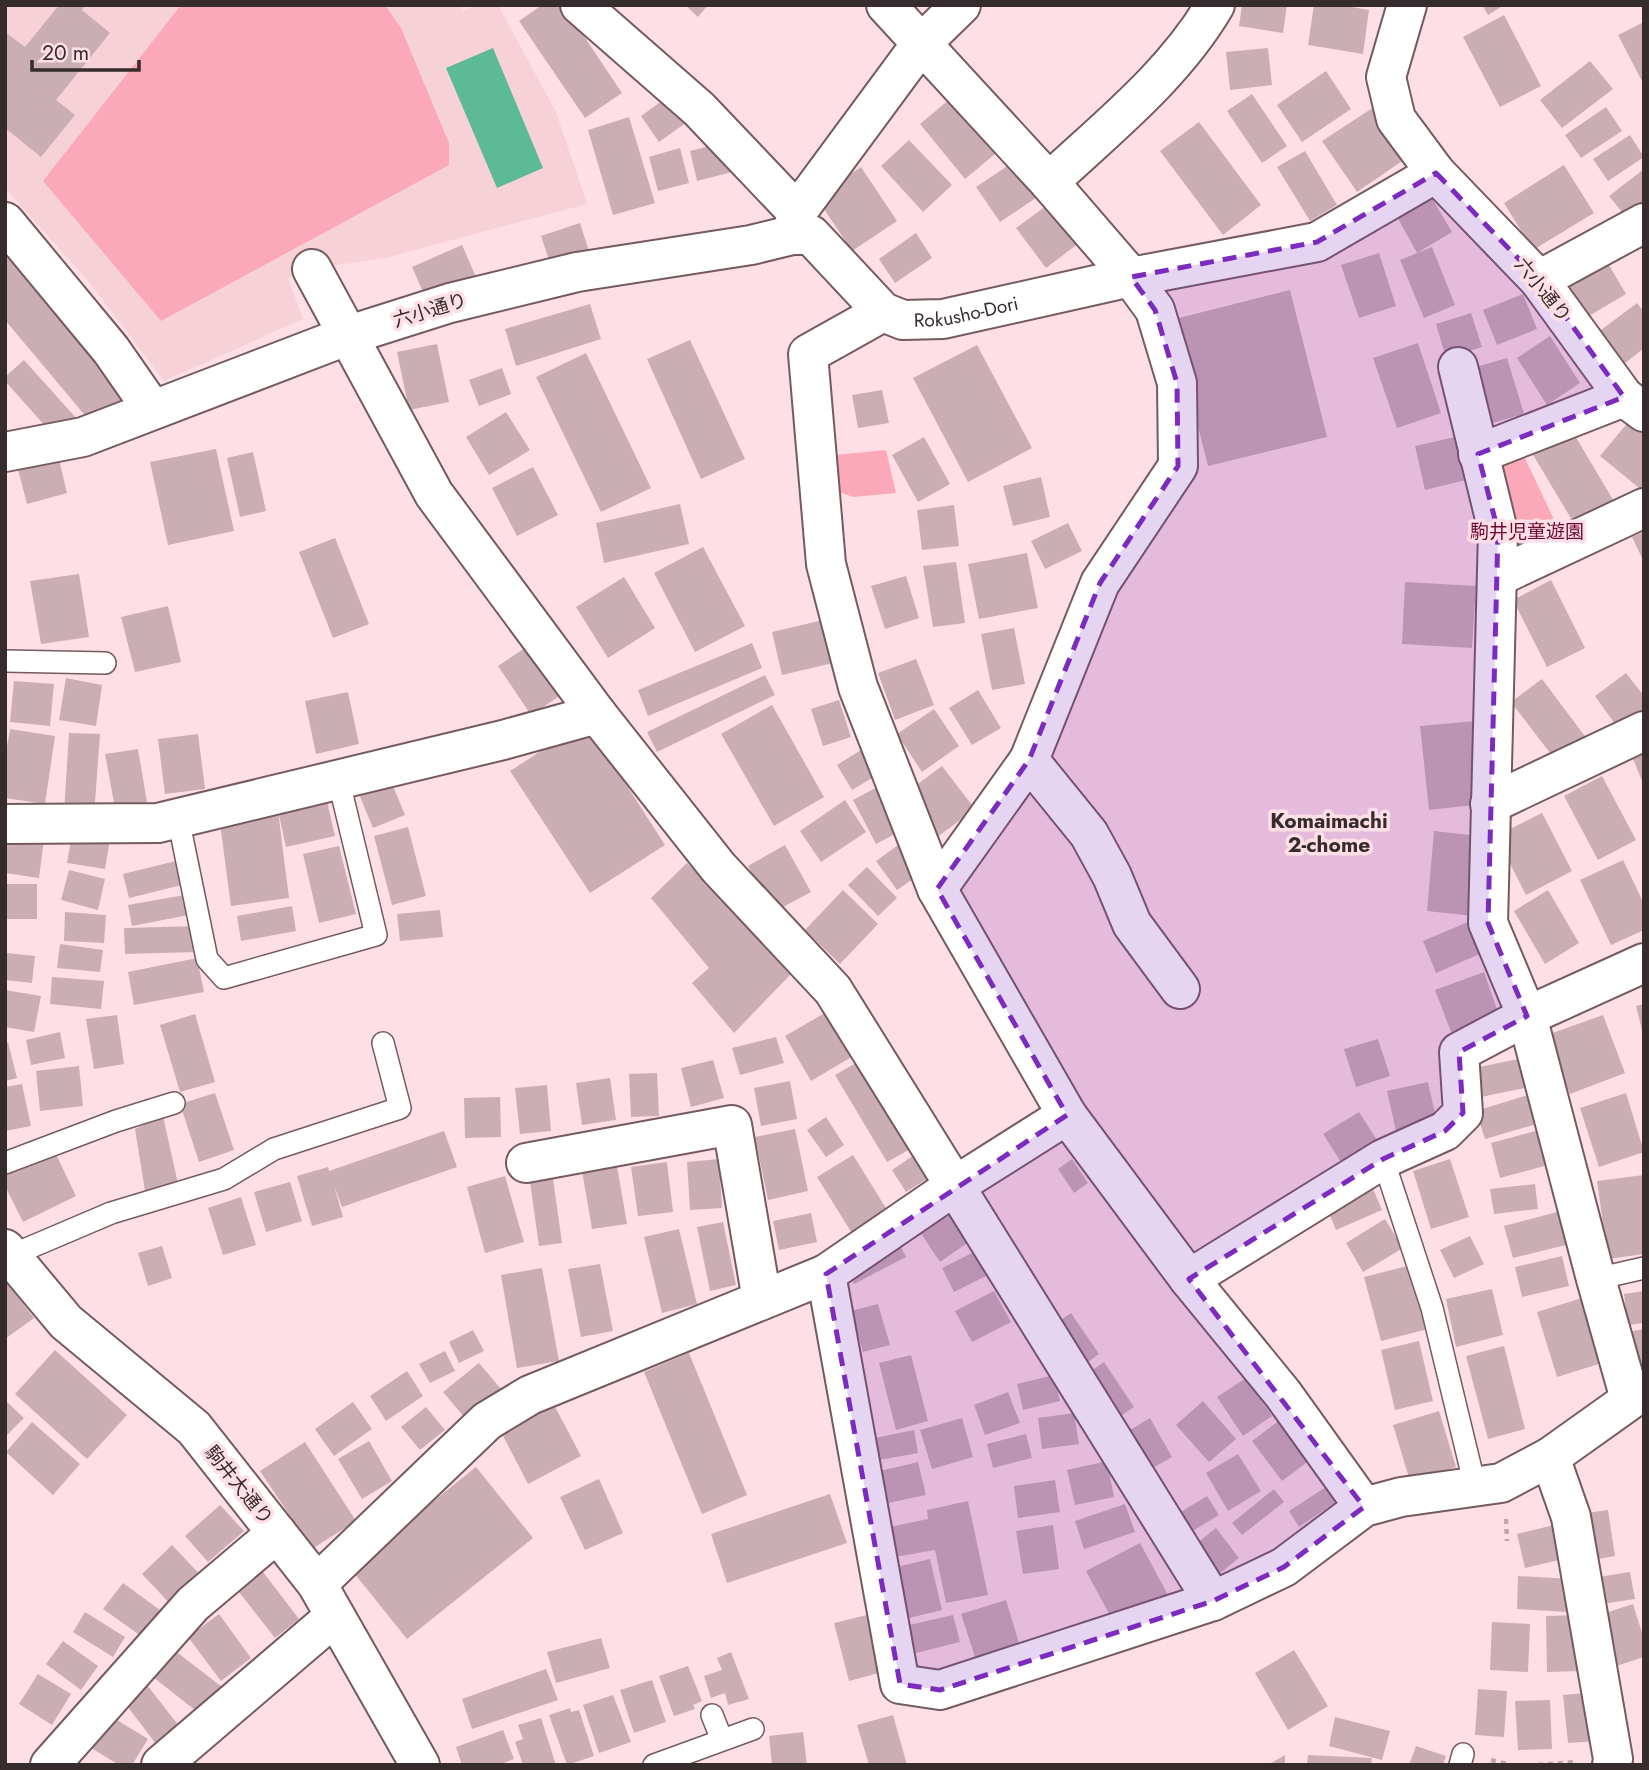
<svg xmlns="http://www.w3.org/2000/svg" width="1649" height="1770" viewBox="0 0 1649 1770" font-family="Jost,'Noto Sans JP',sans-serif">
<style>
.built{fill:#f7d1d8}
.green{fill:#fba9ba}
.water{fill:#5dba96}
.building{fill:#cbaeb3}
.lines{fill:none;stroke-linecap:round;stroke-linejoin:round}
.lane-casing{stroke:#745b5f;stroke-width:24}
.street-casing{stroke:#745b5f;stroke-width:42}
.secondary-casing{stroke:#745b5f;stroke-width:42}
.path{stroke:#c0a7ac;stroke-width:4.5;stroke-dasharray:5 5;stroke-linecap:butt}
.lane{stroke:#fff;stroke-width:21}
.street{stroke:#fff;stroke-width:38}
.secondary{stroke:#fff;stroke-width:38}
.marked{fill:#7b2cbf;fill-opacity:0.2;stroke:#7b2cbf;stroke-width:5;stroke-dasharray:14 9;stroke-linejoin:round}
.labels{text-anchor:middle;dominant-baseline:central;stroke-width:7;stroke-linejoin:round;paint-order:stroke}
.street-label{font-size:19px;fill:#362b2d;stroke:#fedfe5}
.park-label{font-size:19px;fill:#6e072f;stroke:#fedfe5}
.neighbourhood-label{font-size:21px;font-weight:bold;fill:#362b2d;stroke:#fedfe5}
</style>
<rect width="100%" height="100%" fill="#fedfe5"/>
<!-- built -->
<path class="built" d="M5,5H460L463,10L478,5H498L556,112L587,204L385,258L312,269L288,278L303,319L164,381L89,282L5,188Z"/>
<!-- green -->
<path class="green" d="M181,5H385L401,28L449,143V165L161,321L43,181Z
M1516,439L1566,545L1497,577L1478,454Z
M886,450L896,493L853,497L825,487V456Z"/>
<!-- water -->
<path class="water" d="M493,48L543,168L497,188L446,68Z"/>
<!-- building -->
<path class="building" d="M59,5H85L82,10L110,33L56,100L75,115L41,157L5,128V32L25,47Z
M542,5H563L622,93L585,118L519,21Z
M685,5H708L698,17Z
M1242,5H1287L1283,33L1239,26Z
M1314,5H1340L1369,10L1363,54L1308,45Z
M1482,5H1504L1488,15Z
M1504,15L1541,86L1500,107L1463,37Z
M1644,22V85L1618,35Z
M1268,48L1272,85L1230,90L1226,52Z
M1590,61L1613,89L1562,128L1540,100Z
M1326,71L1351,109L1302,142L1277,105Z
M957,93L1001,149L965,179L920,124Z
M1252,94L1287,146L1262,163L1227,111Z
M669,96L687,122L659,142L641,116Z
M1374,107L1408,157L1357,192L1322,141Z
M1606,107L1622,131L1581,158L1565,135Z
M629,117L655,203L613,215L588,130Z
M1199,122L1261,205L1223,235L1160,151Z
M1630,135L1644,157L1608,181L1593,159Z
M909,140L952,185L923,212L881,166Z
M725,142L732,172L697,181L690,151Z
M680,148L689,183L658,191L649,157Z
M1305,151L1337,205L1310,221L1277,167Z
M1015,161L1039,196L1000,222L976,187Z
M1564,165L1594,213L1533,250L1504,203Z
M861,167L897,221L852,251L816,197Z
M1644,169V203L1626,217L1609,196Z
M1430,195L1452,232L1417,253L1396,215Z
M1053,201L1083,240L1046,268L1016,228Z
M580,223L590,254L551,266L541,236Z
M916,233L932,258L895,283L879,259Z
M5,239L133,392L93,425L5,320Z
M462,245L477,279L427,301L412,267Z
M1432,247L1455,305L1424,318L1400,260Z
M1379,253L1396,306L1359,318L1341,265Z
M1603,255L1626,294L1582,320L1558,282Z
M1290,290L1327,437L1208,466L1171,320Z
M1523,294L1537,329L1497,345L1483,310Z
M1637,303L1644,312V348L1618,369L1593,336Z
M590,304L601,339L516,366L505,329Z
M1471,313L1482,347L1446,358L1436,324Z
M1550,336L1580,383L1547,405L1517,358Z
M690,340L745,459L701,479L647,359Z
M1418,343L1441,413L1397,428L1373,358Z
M437,344L449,402L409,410L397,352Z
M977,345L1032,448L968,482L913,378Z
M586,353L651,488L601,512L536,377Z
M1507,358L1524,414L1486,425L1469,369Z
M24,360L77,419L56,438L5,381V377Z
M502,368L511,394L479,406L469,380Z
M882,390L889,423L858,428L852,395Z
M506,412L530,450L489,475L466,437Z
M1629,421L1644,433V492L1600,456Z
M1568,424L1615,503L1576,527L1529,448Z
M1464,435L1474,478L1425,490L1415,446Z
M924,437L950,484L918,502L892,455Z
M56,447L67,493L27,504L15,458Z
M216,449L234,531L168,545L150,462Z
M253,452L266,511L240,517L227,458Z
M533,467L558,515L517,536L492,488Z
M1041,477L1050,517L1013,526L1003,486Z
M680,504L689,544L604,563L596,523Z
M954,505L959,546L922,550L917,510Z
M1068,523L1082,551L1045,569L1031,541Z
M1644,532V562L1632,537Z
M335,538L369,624L333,638L299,552Z
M703,547L745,626L695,652L654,573Z
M1027,553L1038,608L979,619L968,564Z
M956,562L965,623L933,627L923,566Z
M79,574L89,637L41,644L30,581Z
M906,576L919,618L885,629L871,586Z
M624,577L655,628L608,658L576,607Z
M1551,580L1585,648L1547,667L1513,600Z
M1405,582L1476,586L1472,648L1402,644Z
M168,606L181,662L135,672L121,617Z
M823,620L833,663L782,675L772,632Z
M1014,628L1025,684L992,690L981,634Z
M537,640L570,689L531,715L498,666Z
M752,643L762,668L648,716L638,690Z
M916,659L934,705L895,720L878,673Z
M1626,673L1644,696V713L1620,731L1595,696Z
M765,675L775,695L657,752L647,732Z
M66,678L102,685L96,726L59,720Z
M1542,679L1590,743L1560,766L1511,702Z
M14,681L54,684L50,726L10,722Z
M978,690L1001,728L972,745L949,708Z
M348,692L359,744L316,754L305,701Z
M839,700L851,737L823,746L811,709Z
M772,705L824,797L774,826L721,734Z
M934,709L959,746L922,772L897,734Z
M1475,721L1483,804L1429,810L1420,726Z
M586,722L665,845L590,893L510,771Z
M10,729L55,736L45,804L5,798V758Z
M69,733L100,734L94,816L64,813Z
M198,734L205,789L165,794L158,739Z
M869,745L885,770L852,790L837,765Z
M138,749L147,802L115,808L105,754Z
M1644,751V786L1632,756Z
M942,766L975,809L936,838L903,795Z
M1602,776L1636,840L1598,860L1564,796Z
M391,781L405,815L373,828L359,794Z
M885,783L908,827L876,844L853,800Z
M326,797L335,836L286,847L278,811L289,898L231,906L219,816Z
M845,800L866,832L821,862L800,831Z
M1542,813L1572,871L1526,895L1496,836Z
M408,827L426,896L392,905L374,836Z
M1434,831L1480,836L1473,916L1427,911Z
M72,833L110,839L105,869L67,863Z
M5,834L44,839L39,878L5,873Z
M905,840L926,870L897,890L876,861Z
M785,845L811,892L774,912L748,866Z
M339,846L356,914L319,923L303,854Z
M180,860L186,884L129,898L123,874Z
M1623,860L1644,904V930L1611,945L1580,880Z
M687,863L793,972L734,1033L692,983L709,968L651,898Z
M867,867L897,898L878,916L848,885Z
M69,870L105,879L98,910L61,900Z
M6,884H37V919H5Z
M843,890L878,924L840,964L805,930Z
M1548,890L1579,943L1545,964L1514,911Z
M190,894L194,914L132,926L128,905Z
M292,906L296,931L241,941L237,916Z
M440,910L443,937L400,941L397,914Z
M65,912L106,915L104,943L64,941Z
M1468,922L1482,953L1436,973L1423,941Z
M197,926L198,952L125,954L124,928Z
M60,944L103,950L100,972L57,968Z
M7,953L35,956L32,983L5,980Z
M197,958L204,992L134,1005L128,972Z
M1484,972L1499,1015L1451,1032L1435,990Z
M52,977L104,981L101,1009L50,1004Z
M5,990L41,996L34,1032L5,1027Z
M1644,1004V1034H1643L1636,1006Z
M830,1010L855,1055L811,1081L785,1036Z
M195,1014L215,1082L180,1092L160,1025Z
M117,1015L124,1064L94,1069L86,1019Z
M1603,1015L1625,1073L1570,1094L1547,1035Z
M60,1032L65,1058L31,1065L26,1040Z
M776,1037L784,1063L740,1075L732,1048Z
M1378,1039L1390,1076L1356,1087L1344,1049Z
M8,1042L17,1078L5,1081V1043Z
M863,1059L914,1147L887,1162L835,1075Z
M1518,1059L1525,1088L1471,1099L1465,1070Z
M713,1060L724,1098L691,1107L681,1068Z
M79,1066L83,1106L40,1111L36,1071Z
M657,1073L659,1116L631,1117L629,1074Z
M610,1078L616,1120L582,1125L576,1083Z
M790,1081L797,1119L761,1126L754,1088Z
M1428,1082L1437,1122L1396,1131L1387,1091Z
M22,1084L31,1126L5,1131V1087Z
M547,1085L551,1131L520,1134L515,1088Z
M215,1093L234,1150L199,1162L180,1104Z
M1626,1093L1644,1152L1599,1167L1580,1108Z
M1531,1094L1540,1123L1485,1139L1476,1111Z
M500,1097L501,1137L465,1138L464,1098Z
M1359,1112L1382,1148L1346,1170L1323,1134Z
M163,1116L178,1184L145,1191L135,1129Z
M826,1117L844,1145L826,1157L807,1130Z
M1550,1127L1559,1162L1500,1178L1491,1143Z
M795,1129L808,1191L768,1200L755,1137Z
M444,1131L457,1167L342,1207L334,1186L343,1217L312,1226L297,1176L328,1167L329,1171Z
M53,1148L76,1196L23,1222L5,1186V1172Z
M923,1149L938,1172L906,1192L892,1170Z
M853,1155L889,1213L853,1235L817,1177Z
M719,1159L722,1208L690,1210L687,1162Z
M1072,1159L1088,1183L1074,1193L1058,1169Z
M1450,1159L1469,1217L1431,1229L1413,1171Z
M667,1162L673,1212L638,1216L631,1167Z
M617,1166L627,1224L592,1229L582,1171Z
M1644,1175V1254L1608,1259L1597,1181Z
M505,1176L524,1242L485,1253L467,1187Z
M553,1179L562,1243L539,1246L530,1182Z
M1369,1179L1382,1210L1336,1230L1323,1199Z
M290,1182L302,1221L266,1232L254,1192Z
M1535,1184L1538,1209L1494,1214L1490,1189Z
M241,1197L256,1245L223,1255L208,1208Z
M947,1200L973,1239L940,1262L914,1223Z
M1557,1212L1566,1245L1513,1258L1504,1226Z
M811,1213L817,1242L779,1250L773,1221Z
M1385,1219L1403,1248L1363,1272L1346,1243Z
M723,1222L736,1285L710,1291L697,1227Z
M679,1229L697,1304L662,1313L644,1237Z
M1470,1236L1484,1264L1454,1278L1440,1250Z
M896,1237L906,1257L854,1284L844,1264Z
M162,1246L172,1278L148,1286L138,1253Z
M976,1251L988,1275L954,1292L942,1268Z
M1562,1256L1569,1286L1522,1297L1515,1267Z
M600,1264L613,1331L581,1337L568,1269Z
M1411,1265L1428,1329L1381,1341L1364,1277Z
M542,1268L559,1361L517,1368L501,1275Z
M5,1280L34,1318L5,1339Z
M1492,1289L1503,1335L1456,1347L1446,1299Z
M994,1291L1011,1322L972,1342L955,1311Z
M1644,1291V1323L1628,1325L1624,1294Z
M1582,1298L1602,1363L1557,1377L1537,1312Z
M878,1304L890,1345L863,1352L851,1311Z
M1071,1313L1099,1354L1077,1370L1049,1328Z
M1644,1329V1366L1633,1368L1627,1332Z
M473,1330L484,1351L459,1363L449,1342Z
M1419,1341L1433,1401L1395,1410L1381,1350Z
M1504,1346L1525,1429L1488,1439L1466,1356Z
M55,1350L127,1415L87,1459L15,1394Z
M445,1351L455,1371L430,1383L419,1364Z
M689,1353L747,1495L702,1514L644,1372Z
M911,1355L928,1421L896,1430L879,1363Z
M1104,1362L1134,1407L1112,1422L1082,1377Z
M479,1363L501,1389L465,1418L443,1392Z
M407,1371L423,1396L386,1421L370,1396Z
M1054,1375L1060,1401L1023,1410L1017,1384Z
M1246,1378L1272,1416L1243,1436L1217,1397Z
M1008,1392L1020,1423L985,1435L974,1405Z
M5,1400L24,1418L5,1437Z
M1203,1401L1236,1439L1209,1462L1176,1425Z
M353,1402L372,1429L334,1456L315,1429Z
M553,1403L581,1456L528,1484L500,1430Z
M426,1407L445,1430L420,1450L401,1427Z
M1439,1411L1456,1467L1410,1481L1393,1425Z
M1074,1413L1079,1444L1042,1449L1038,1418Z
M1284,1417L1314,1457L1282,1481L1252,1441Z
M962,1418L973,1457L932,1469L920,1430Z
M1150,1418L1172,1457L1146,1472L1125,1433Z
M32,1422L80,1464L53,1495L6,1452Z
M914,1430L918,1453L879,1460L875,1438Z
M1026,1434L1032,1458L993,1468L987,1444Z
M369,1441L392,1481L362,1499L338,1459Z
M305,1442L356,1521L312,1549L260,1471Z
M1238,1454L1261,1491L1228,1511L1206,1473Z
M1107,1461L1114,1497L1075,1505L1067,1470Z
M918,1462L926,1495L888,1503L880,1471Z
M476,1467L533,1538L407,1639L350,1568Z
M599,1479L623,1533L585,1550L560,1497Z
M1055,1480L1060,1512L1018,1518L1014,1486Z
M1332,1483L1342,1498L1299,1527L1289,1511Z
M1274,1489L1284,1502L1242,1535L1232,1523Z
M830,1494L847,1543L727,1583L711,1534Z
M1207,1496L1219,1515L1178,1540L1166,1521Z
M968,1501L988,1595L946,1603L935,1550L895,1557L889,1527L928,1519L927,1510Z
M1125,1504L1135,1532L1084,1549L1075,1521Z
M220,1505L244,1531L208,1562L185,1536Z
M1608,1510L1615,1556L1587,1561L1580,1514Z
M1562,1523L1572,1557L1525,1568L1517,1534Z
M1053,1525L1059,1569L1023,1574L1016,1531Z
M1216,1528L1239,1558L1214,1578L1191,1548Z
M1140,1543L1168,1595L1114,1623L1086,1571Z
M172,1545L205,1580L175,1609L142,1574Z
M930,1559L942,1610L905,1619L892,1568Z
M260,1568L299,1619L275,1638L235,1587Z
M1630,1572L1635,1599L1596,1605L1592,1578Z
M1518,1576L1570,1579L1568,1612L1517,1609Z
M123,1583L160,1610L141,1636L103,1609Z
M1006,1600L1019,1643L975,1657L961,1614Z
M1633,1604L1644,1639V1657L1616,1666L1599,1615Z
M85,1612L125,1637L113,1657L73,1632Z
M875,1613L890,1670L849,1681L834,1623Z
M219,1614L251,1658L221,1681L188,1637Z
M953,1615L960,1642L916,1653L909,1625Z
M1578,1615L1581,1671L1547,1672L1546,1616Z
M1492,1622L1530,1624L1528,1672L1490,1670Z
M601,1638L610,1668L556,1683L547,1652Z
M63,1641L98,1666L81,1690L46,1664Z
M174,1650L226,1690L205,1718L153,1677Z
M1294,1650L1328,1706L1288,1730L1255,1673Z
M731,1652L749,1699L728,1705L725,1693L711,1698L704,1676L722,1670L717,1658Z
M688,1666L702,1701L693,1705L695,1709L674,1716L659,1676Z
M546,1669L558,1700L472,1729L462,1699Z
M38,1674L71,1694L52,1725L19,1704Z
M652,1680L666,1722L634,1733L620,1690Z
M147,1685L179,1726L156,1744L124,1702Z
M1478,1689L1507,1691L1504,1737L1475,1735Z
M1596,1692L1600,1741L1568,1743L1563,1695Z
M613,1695L631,1742L599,1753L583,1705Z
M1550,1700L1552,1749L1518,1750L1515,1701Z
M570,1708L571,1712L579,1710L594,1756L567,1765L549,1715Z
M107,1714L148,1739L132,1765H119L88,1746Z
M893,1715L907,1765H869L857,1725Z
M1335,1717L1390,1731L1382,1760L1329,1746Z
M541,1718L556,1765H523L515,1742L523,1739L518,1725Z
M503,1730L514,1759L498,1765H462L456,1747Z
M803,1732L807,1765H772L769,1736Z
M1416,1746L1446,1756L1443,1765H1409Z
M1285,1755V1765H1268Z
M1308,1755L1372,1758L1371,1765H1307Z"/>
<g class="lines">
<!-- lane casing -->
<g class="lane-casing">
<path id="lane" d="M5,661L105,663
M178,818L207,959L224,978L376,935L338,778
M1383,1159L1432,1308L1475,1486
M5,1163L116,1121L174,1103
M10,1256L111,1213L224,1179L274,1149L400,1108L383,1043
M1596,1279L1644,1268
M712,1715L722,1740
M654,1765L753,1729
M1460,1765L1463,1754"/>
</g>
<!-- street casing -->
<g class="street-casing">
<g id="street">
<path d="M580,5L699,109L797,212"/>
<path d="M886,5L1049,182L1131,277L1155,310L1177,383L1178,466L1100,583L1029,760L937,889"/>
<path d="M1407,5L1386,77L1396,119L1436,173L1539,280L1624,397L1644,412"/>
<path d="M1049,182C1108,127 1174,75 1215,5"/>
<path d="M5,222L111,350L152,409"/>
<path d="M792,235L797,212L921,44L961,5"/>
<path d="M312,269L434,494L597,714L718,867L833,990L1213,1601"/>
<path d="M1539,280L1644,223"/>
<path d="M883,312L808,354L826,564L858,687L937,889L1067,1115L1189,1279L1283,1394L1364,1507"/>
<path d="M1458,367L1498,531L1488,923L1527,1016L1596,1279L1630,1399"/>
<path id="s1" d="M5,452L83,437L349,335L450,303L577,272L751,245L792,235H811L883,312L903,320L943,319L1131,277L1317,242L1436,173"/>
<path d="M1478,454L1624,397"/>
<path d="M1497,577L1644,508"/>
<path d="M1029,760L1089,834L1112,876L1132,924L1180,989"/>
<path d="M1490,804L1644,731"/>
<path d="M5,824L158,823L503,740L597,714"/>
<path d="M526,1163L732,1125L762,1300"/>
<path d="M826,1274L900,1684L940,1690L1213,1601L1284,1567L1364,1507L1401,1497L1501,1483L1550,1457"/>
<path d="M1189,1279L1383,1159L1445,1131L1463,1113L1459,1052L1527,1016L1644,963"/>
<path d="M317,1584L487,1421L530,1395L826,1274L953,1187L1067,1115"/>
<path d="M50,1765L193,1604L277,1533"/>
<path d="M161,1765L334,1617"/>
<path d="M1612,1765L1613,1759L1571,1517L1550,1457L1644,1390"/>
</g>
</g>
<!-- secondary casing -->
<g class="secondary-casing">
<path id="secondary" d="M5,1249L66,1322L194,1428L317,1584L420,1765"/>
</g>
<!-- path -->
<path class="path" d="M1506,1519L1507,1541
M1491,1760L1511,1765
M1538,1765L1575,1762"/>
<!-- lane -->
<use href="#lane" class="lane"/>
<!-- street -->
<use href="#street" class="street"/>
<!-- secondary -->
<use href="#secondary" class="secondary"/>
</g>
<!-- marked area -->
<path class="marked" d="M1436,173L1539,280L1624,397L1478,454L1498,531L1488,923L1527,1016L1459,1052L1463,1113L1445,1131L1383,1159L1189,1279L1364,1507L1284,1567L1213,1601L940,1690L900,1684L826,1274L1067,1115L937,889L1029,760L1100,583L1178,466L1177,383L1155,310L1131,277L1317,242Z"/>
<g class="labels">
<!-- street labels -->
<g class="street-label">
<text transform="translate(1543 290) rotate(51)">六小通り</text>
<text transform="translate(430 310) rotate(-17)">六小通り</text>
<text stroke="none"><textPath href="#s1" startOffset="1029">Rokusho-Dori</textPath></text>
<text transform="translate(239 1485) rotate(51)">駒井大通り</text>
</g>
<!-- park labels -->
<g class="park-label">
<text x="1527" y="531">駒井児童遊園</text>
</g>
<!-- neighbourhood labels -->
<g class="neighbourhood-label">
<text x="1329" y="821">Komaimachi<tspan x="1329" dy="24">2-chome</tspan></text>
</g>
</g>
<!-- border -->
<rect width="1649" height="1770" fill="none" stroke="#362b2d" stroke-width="14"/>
<!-- scale -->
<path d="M32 60v10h107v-10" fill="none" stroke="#362b2d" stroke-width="3.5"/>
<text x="42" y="60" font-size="21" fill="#362b2d" stroke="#fedfe5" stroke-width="5" paint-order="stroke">20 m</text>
</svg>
